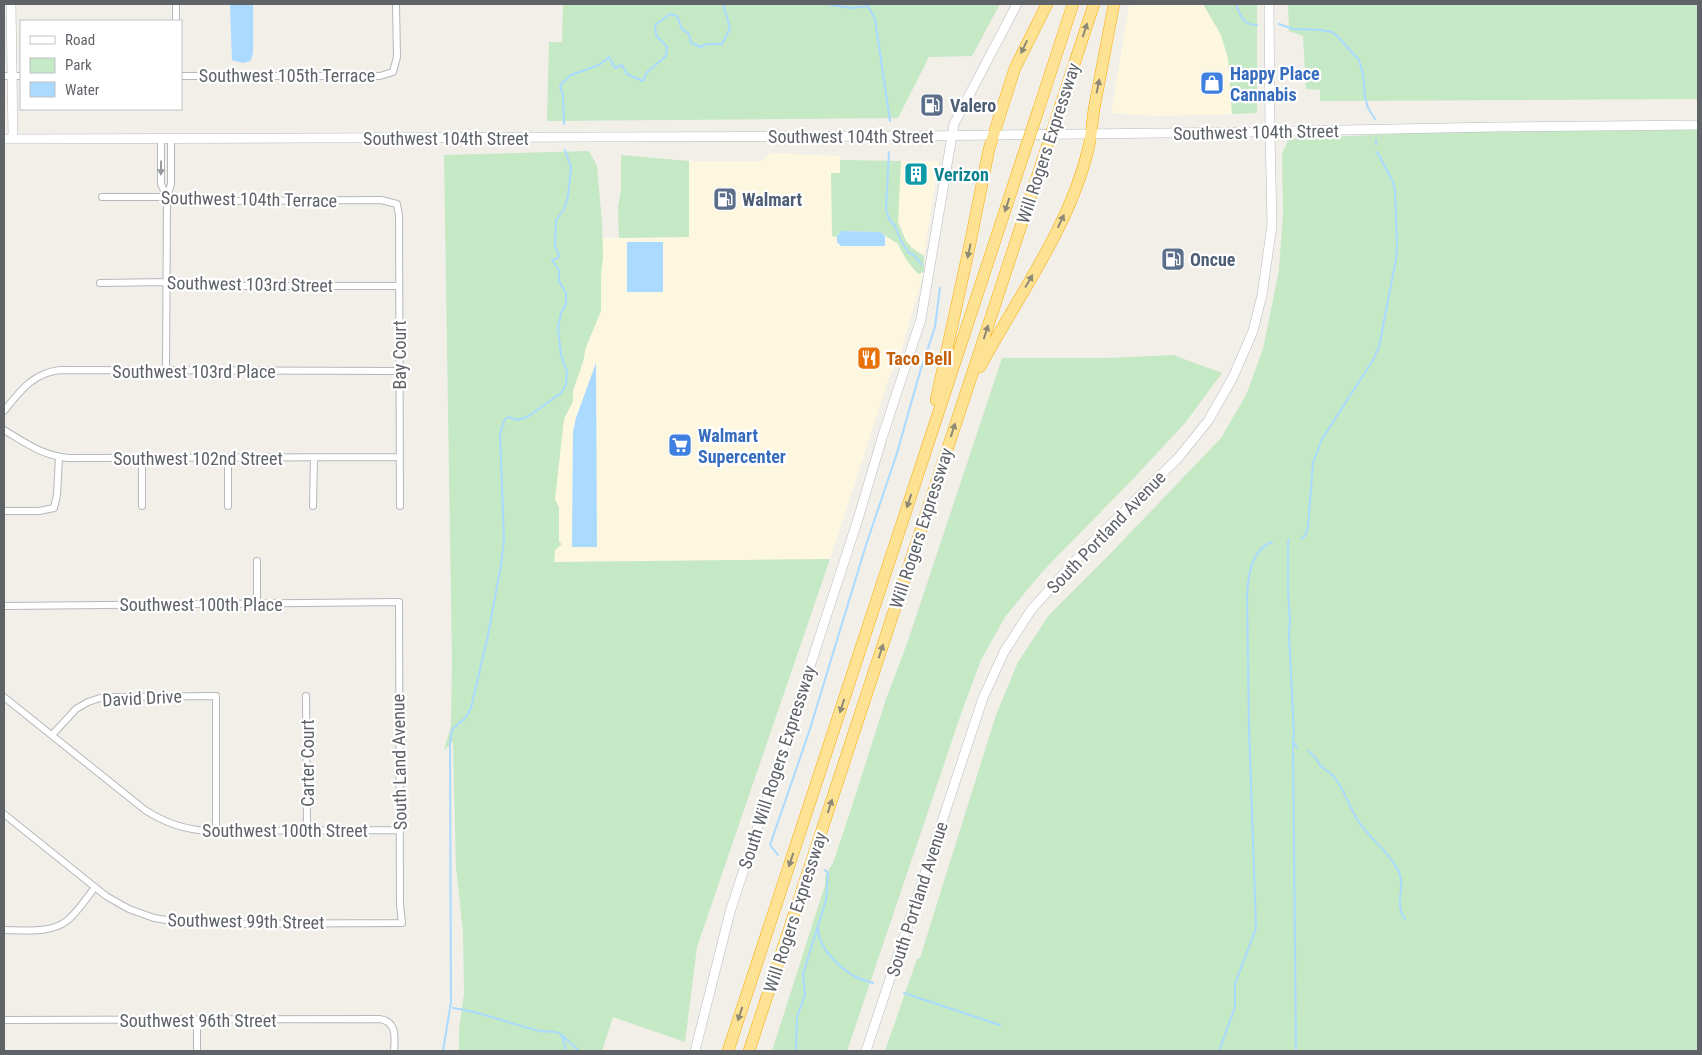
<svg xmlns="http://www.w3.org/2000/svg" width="1702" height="1055" viewBox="0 0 1702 1055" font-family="'Roboto Condensed',sans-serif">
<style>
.commercial{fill:#fef7e0;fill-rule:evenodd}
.green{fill:#c5e8c5}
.water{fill:#aadaff}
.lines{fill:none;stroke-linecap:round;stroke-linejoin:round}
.stream{stroke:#aadaff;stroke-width:2}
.street-casing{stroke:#b5b8bc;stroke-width:8}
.secondary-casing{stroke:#b6babf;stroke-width:10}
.highway-casing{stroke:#f9ab00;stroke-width:12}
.street{stroke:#fff;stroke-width:6}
.secondary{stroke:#fff;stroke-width:9}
.highway{stroke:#fde293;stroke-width:11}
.highway-bridge-casing{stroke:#f9ab00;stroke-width:12;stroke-linecap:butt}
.highway-bridge{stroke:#fde293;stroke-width:11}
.oneway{fill:#8e8975}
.oneway2{fill:#979a9d}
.labels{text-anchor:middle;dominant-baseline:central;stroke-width:4.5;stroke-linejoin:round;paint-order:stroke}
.shop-label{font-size:18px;font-weight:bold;fill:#366cbe;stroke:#fff;text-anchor:start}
.street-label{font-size:18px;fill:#5f6368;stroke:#fff}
.service-label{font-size:18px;font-weight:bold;fill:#4e5e75;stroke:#fff;text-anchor:start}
.culture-label{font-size:18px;font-weight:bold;fill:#0d838f;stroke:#fff;text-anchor:start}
.food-label{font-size:18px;font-weight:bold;fill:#c56008;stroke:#fff;text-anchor:start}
</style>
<rect width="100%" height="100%" fill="#f1efe8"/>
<!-- commercial -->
<path class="commercial" d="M1129,4H1203L1221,35L1228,58L1232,114L1157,116L1111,113Z
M771,153L840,156V173H832V236L837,237V242L841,246H885V236L898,244L900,249L918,274L924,272L898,362L891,372L830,559L554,562L555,550L559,542V508L555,499L561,436L564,419L573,401V391L583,362L586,347L601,311L602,238L689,237V161H763ZM595,365L596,547H572L573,432L576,418Z
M901,161H939L924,256L912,248L906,241L898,222Z"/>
<!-- green -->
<path class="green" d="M563,4H1000L972,56L929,57L898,118L547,121L549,42H562Z
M1203,4H1257V113L1232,114L1228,58L1221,35Z
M1288,4H1698V99L1320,101V90L1306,89L1303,36L1289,31Z
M1698,130V1051H885L917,959L920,958L996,715L1018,662L1049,615L1110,554L1221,438L1246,395L1263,349L1279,270L1283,214L1282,154L1287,143V139L1439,132Z
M589,151L597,166L602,223L603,258L601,274V311L586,347L583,362L573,391V401L564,419L555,499L559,508V542L562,544L555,550L554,562L830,559L697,947L685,1042L613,1017L602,1051H459V1029L464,994L463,932L456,867L453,742L444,750L451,726L452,661L444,155Z
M621,155L689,161V237L619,238L618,208L621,189Z
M840,160L901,161L898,222L906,241L912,248L924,256V272L918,274L907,261L898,244L880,232L841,231L837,237L832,236L831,173H840Z
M1173,355L1222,373L1185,423L1133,479L1042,572L1005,617L981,660L961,714L847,1051H772L825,885V876L833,863L854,800L886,699L908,641L1002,358H1108Z"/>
<!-- water -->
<path class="water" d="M230,4H253V53L251,60C245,65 239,62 232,60Z
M841,231L880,232L885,236V246H841L837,242V237Z
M627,242H663V292H627Z
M596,363L597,547H572L573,432L576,418Z"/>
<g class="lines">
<!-- stream -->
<path class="stream" d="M825,4L852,8L868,6
M869,4L868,6L875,19L890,121
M1236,4C1240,15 1243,25 1257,25
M1279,24L1293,29L1321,30L1332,32L1337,36L1359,60L1363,74L1365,97L1368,108L1375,119
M564,124L563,95L560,85L571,75L599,65L609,57L615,68L622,65L627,74L643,81L647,72L666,56L667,47L656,35L655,25L670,14L677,16L682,29L689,34L691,43L701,47L707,44H722L730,28L723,4
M1376,140V144
M889,152L886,209L889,219L895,226L901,241L909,253L914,255L922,265
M1301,539L1305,536L1308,527L1313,463L1322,439L1373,360L1379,347L1396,259L1397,246L1395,191L1393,182L1377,152
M1289,540L1288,542V591L1290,620L1289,634L1294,735L1293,741L1297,748
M1293,741L1296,1051
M1308,751C1315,755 1316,759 1320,765C1325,770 1331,773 1335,778C1344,790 1349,806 1357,819C1368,838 1389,851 1398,870C1407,888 1393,902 1405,919
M778,855L770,845L809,732L866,545L897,453L920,372L935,327L940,288
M818,928C818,948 838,966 854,976C860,979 867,981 873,983
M904,993L1000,1025
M453,1008C483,1012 510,1024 540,1031C548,1033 554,1029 562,1035L566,1051
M563,1036L579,1051
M443,1051L451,1002L450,743L452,730L466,717L471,708L488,635L501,565L504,540L500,435L502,427L505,419L508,417L518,420L529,416L561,393L566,385L567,372L561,355L558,328L561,313L566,304V293L559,281V270L552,260L558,258L559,255L555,246L556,220L564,209L568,196L571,167L565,150
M796,1051L797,1017L805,995L803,974L826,900L828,873L825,870
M1219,1051L1235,1007V984L1256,928L1249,727L1247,596C1248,576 1251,550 1272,542"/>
<!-- street casing -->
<g class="street-casing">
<path id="street" d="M176,4V21
M4,76H21
M181,76H380L393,72L397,57L396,4
M161,138V184L167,197
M102,197H182L222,201L381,200L397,204L399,216L400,506
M100,283L167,282L211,286H399
M166,371L167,197L171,184V138
M4,411C20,391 33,373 60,370L399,371
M4,430C26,443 41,455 68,458L400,457
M228,458V506
M142,506V458
M313,506L314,458
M4,511H39L54,508L57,495L59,457
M257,561V604
M4,606L399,602L400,905L402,923L191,924L154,918L129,909L106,896L4,814
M306,696L307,831
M4,697L145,810C165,823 185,830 209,831L400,830
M52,735L76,709L88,702L100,698L117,697L216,696V831
M4,930C24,930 51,934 68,920C78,911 87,898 95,887
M4,1020L379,1019C397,1021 395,1037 394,1051
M197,1020V1051"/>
</g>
<!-- secondary casing -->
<g class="secondary-casing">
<path id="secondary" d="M11,4L13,139
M4,139L907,136L1251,132L1495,127L1698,125
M695,1051L730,912L858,519L882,438L921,319L954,124L1017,4
M866,1051L983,698L1004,652L1031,610L1085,550L1179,457L1208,421L1233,377L1253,331L1262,295L1272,225L1270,132L1269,4"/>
</g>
<!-- highway casing -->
<g class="highway-casing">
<path id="highway" d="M1039,108L1073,4
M1059,110L1094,4
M980,367C1018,296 1069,228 1088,150C1092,135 1092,119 1095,104C1101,71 1108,37 1114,4
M936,400L970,244L989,149L1015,68L1047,4
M728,1051L1022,159
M749,1051L1043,159"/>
</g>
<!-- street -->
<use href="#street" class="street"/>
<!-- secondary -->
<use href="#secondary" class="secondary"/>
<!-- highway -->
<use href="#highway" class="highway"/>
<!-- highway-bridge casing -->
<g class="highway-bridge-casing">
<path id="highway-bridge" d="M1022,159L1039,108
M1043,159L1059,110"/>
</g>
<!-- highway-bridge -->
<use href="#highway-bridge" class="highway-bridge"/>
</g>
<!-- one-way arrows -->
<defs><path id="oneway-solid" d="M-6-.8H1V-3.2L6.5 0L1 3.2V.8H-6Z" transform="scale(1.25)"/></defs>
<g class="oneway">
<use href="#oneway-solid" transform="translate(1085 30) rotate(-72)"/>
<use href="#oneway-solid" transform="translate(1024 47) rotate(115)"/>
<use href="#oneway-solid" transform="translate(1098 86) rotate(-79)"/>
<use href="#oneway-solid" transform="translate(1007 205) rotate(108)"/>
<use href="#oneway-solid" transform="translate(1061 221) rotate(-65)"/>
<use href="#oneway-solid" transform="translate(969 251) rotate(102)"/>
<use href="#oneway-solid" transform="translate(1029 281) rotate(-59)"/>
<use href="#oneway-solid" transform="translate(986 332) rotate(-72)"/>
<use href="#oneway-solid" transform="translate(953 430) rotate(-72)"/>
<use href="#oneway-solid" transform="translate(909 501) rotate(108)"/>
<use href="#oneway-solid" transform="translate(881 651) rotate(-72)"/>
<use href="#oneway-solid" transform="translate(842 706) rotate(108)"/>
<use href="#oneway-solid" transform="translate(830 806) rotate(-72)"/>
<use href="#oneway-solid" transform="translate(791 860) rotate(108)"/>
<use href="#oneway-solid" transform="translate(740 1014) rotate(108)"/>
</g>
<use class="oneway2" href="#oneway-solid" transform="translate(161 168) rotate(91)"/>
<!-- icons -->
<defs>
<g id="shop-square" transform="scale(1.25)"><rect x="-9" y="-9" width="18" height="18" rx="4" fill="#3f7fe0" stroke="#fff"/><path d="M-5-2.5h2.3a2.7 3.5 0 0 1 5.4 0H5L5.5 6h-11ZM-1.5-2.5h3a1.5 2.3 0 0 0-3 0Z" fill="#fff"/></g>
<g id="fuel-square" transform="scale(1.25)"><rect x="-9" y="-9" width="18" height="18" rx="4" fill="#5c6f8a" stroke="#fff"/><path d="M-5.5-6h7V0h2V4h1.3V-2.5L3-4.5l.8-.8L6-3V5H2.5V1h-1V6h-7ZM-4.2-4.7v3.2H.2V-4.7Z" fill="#fff"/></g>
<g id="building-square" transform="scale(1.25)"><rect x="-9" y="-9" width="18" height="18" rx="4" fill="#0f9aa8" stroke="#fff"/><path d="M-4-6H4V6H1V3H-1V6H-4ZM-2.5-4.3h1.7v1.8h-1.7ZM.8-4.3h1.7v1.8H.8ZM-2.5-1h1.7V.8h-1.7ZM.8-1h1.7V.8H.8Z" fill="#fff"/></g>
<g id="restaurant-square" transform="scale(1.25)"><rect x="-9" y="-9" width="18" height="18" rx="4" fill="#e8710a" stroke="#fff"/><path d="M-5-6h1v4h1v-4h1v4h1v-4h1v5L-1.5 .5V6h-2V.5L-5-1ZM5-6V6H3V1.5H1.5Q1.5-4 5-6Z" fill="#fff"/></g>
<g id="supermarket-square" transform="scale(1.25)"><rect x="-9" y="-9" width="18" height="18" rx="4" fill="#3f7fe0" stroke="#fff"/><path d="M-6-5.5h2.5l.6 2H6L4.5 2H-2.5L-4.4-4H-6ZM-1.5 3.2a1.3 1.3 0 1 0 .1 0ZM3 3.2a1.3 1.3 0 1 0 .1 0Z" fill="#fff"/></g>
</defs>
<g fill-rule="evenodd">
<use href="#shop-square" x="1212" y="83"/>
<use href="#fuel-square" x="932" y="105"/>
<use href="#building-square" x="916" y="174"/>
<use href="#fuel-square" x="725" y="199"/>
<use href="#fuel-square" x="1173" y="259"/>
<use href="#restaurant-square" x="869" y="358"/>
<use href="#supermarket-square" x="680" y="445"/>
</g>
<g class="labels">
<!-- shop labels -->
<g class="shop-label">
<text x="1230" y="73">Happy Place<tspan x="1230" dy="21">Cannabis</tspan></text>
<text x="698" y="435">Walmart<tspan x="698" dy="21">Supercenter</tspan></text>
</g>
<!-- street labels -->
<g class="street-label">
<text x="287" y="75">Southwest 105th Terrace</text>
<text transform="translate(1256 132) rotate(-1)">Southwest 104th Street</text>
<text x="851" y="136">Southwest 104th Street</text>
<text x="446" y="138">Southwest 104th Street</text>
<text transform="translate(1048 143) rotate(-72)">Will Rogers Expressway</text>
<text transform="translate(249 199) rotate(1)">Southwest 104th Terrace</text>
<text transform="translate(250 284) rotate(1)">Southwest 103rd Street</text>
<text transform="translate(399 355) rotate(-90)">Bay Court</text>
<text x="194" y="371">Southwest 103rd Place</text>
<text x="198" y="458">Southwest 102nd Street</text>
<text transform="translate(921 528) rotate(-72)">Will Rogers Expressway</text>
<text transform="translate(1106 532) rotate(-46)">South Portland Avenue</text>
<text x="201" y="604">Southwest 100th Place</text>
<text transform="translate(142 698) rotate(-3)">David Drive</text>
<text transform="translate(399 762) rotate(-91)">South Land Avenue</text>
<text transform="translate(307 763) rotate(-90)">Carter Court</text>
<text transform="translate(777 767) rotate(-72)">South Will Rogers Expressway</text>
<text x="285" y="830">Southwest 100th Street</text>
<text transform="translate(917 899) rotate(-72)">South Portland Avenue</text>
<text transform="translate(795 912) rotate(-72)">Will Rogers Expressway</text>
<text transform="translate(246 921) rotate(1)">Southwest 99th Street</text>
<text x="198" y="1020">Southwest 96th Street</text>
</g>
<!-- service labels -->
<g class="service-label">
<text x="950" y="105">Valero</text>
<text x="742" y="199">Walmart</text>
<text x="1190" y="259">Oncue</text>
</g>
<!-- culture labels -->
<g class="culture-label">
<text x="934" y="174">Verizon</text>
</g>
<!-- food labels -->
<g class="food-label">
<text x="886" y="358">Taco Bell</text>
</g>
</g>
<!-- border -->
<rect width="1702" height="1055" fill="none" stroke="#5f6368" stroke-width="10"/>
<!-- legend -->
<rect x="20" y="20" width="162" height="90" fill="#ffffff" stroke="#bfc1c3"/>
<rect x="30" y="36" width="25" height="8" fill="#ffffff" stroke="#bfc1c3"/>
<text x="65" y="45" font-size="15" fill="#5f6368">Road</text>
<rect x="30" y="58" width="25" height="15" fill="#c5e8c5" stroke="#bfc1c3"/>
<text x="65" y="70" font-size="15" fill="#5f6368">Park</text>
<rect x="30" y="82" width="25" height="15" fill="#aadaff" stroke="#bfc1c3"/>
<text x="65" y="95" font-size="15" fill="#5f6368">Water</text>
</svg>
